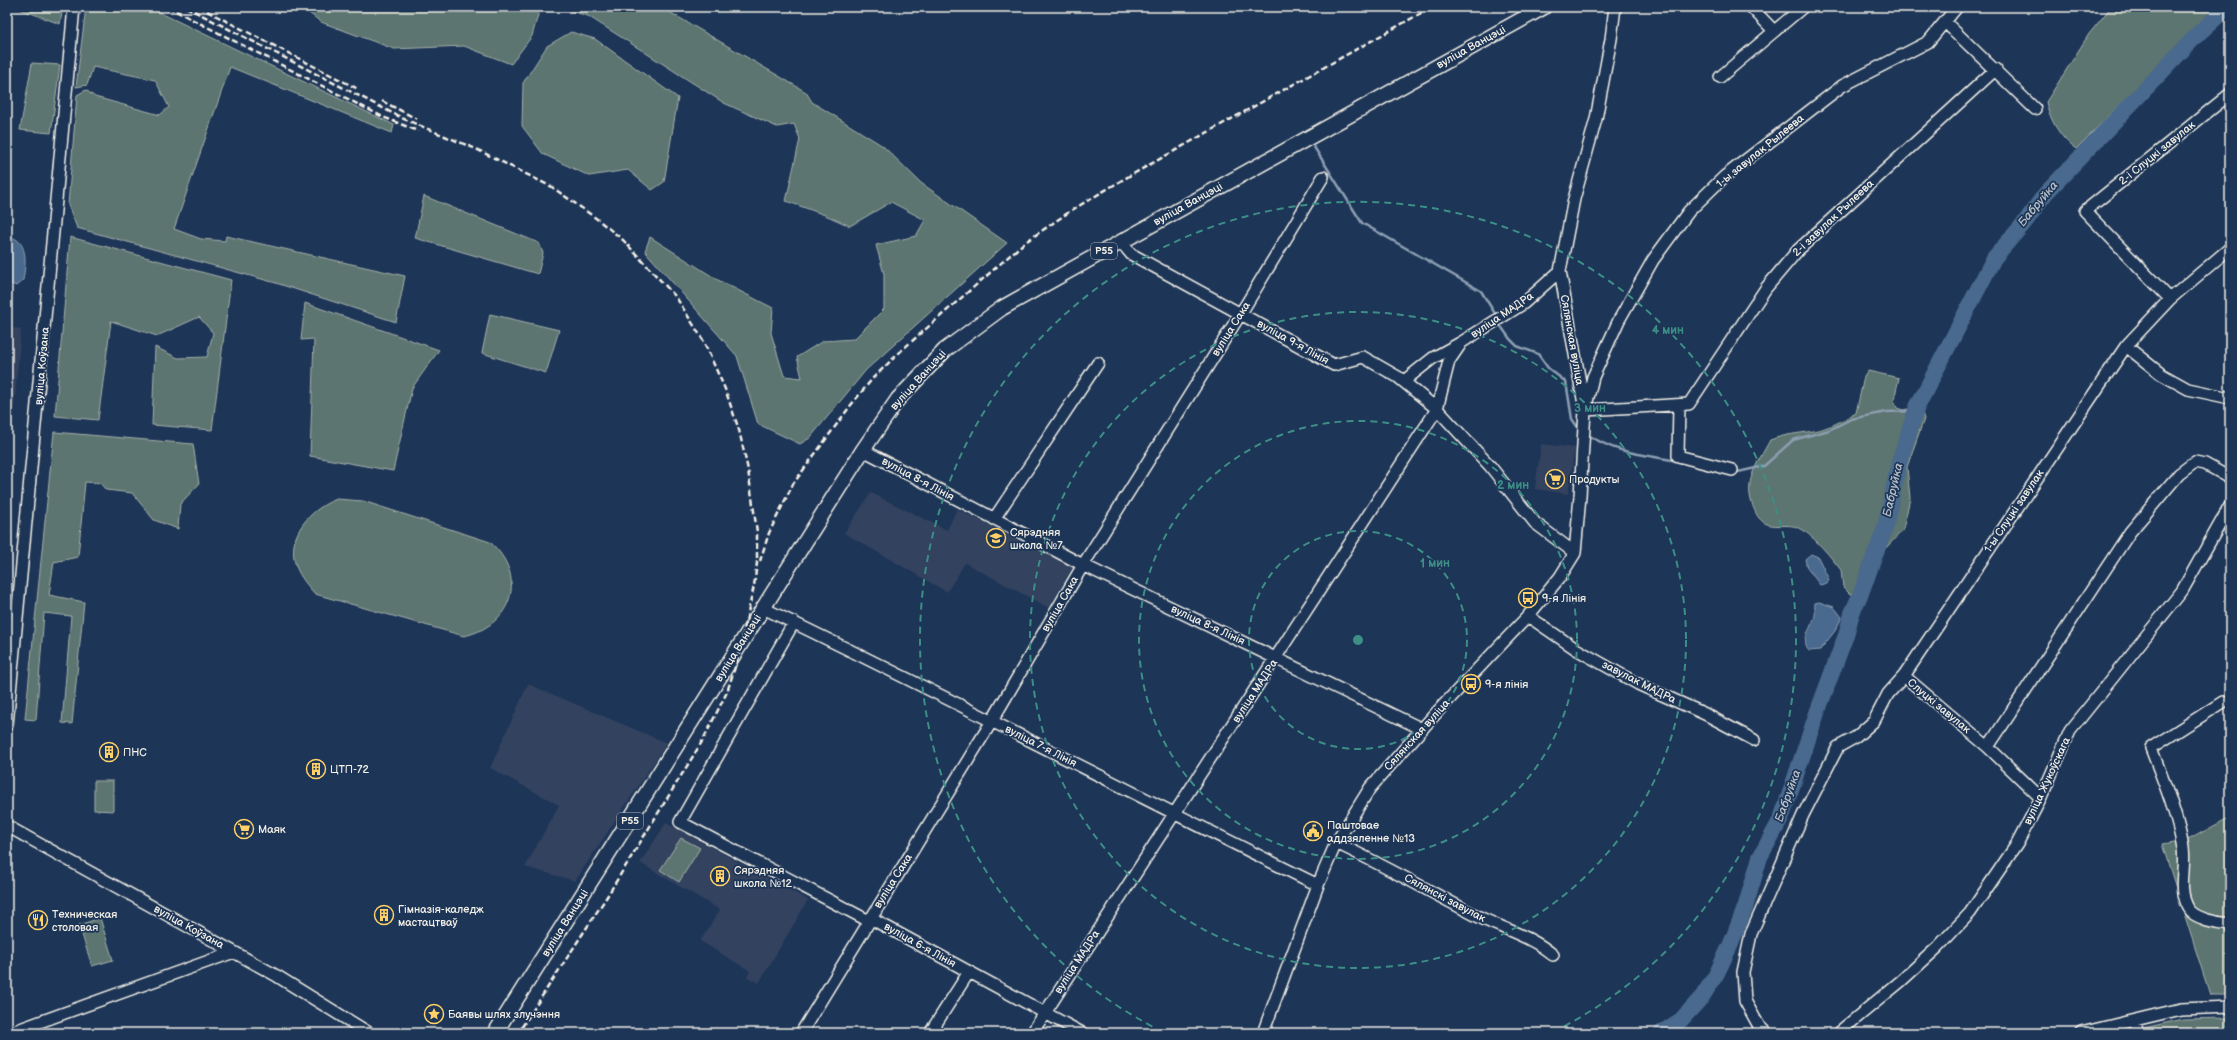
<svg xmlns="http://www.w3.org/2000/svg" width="2237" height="1040" viewBox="0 0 2237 1040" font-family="'Balsamiq Sans',sans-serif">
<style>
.built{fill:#33435f}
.green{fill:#5b7470;stroke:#a8b2ac}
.water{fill:#48698e;stroke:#8d9fb2}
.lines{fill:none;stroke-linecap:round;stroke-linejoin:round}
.stream{stroke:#8d9fb2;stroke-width:2.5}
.river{stroke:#48698e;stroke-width:16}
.minor-casing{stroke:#f4f1e8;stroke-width:14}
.major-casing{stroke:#f4f1e8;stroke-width:17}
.minor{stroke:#1d3557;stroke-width:11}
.major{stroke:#1d3557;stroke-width:14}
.rail{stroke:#f4f1e8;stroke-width:2.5;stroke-dasharray:6 3;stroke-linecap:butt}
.ring{fill:none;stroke:#3d8f86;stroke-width:2;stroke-dasharray:7 5}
.labels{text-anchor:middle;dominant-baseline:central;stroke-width:3.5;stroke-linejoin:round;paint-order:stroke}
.shield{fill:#1d3557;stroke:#b4b9bc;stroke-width:1}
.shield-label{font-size:10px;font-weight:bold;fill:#f4f1e8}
.street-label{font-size:11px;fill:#f4f1e8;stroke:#1d3557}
.poi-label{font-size:11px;fill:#f4f1e8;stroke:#1d3557;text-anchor:start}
.water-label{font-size:12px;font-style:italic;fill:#b8c1c8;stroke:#1d3557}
.centre{fill:#3d8f86;stroke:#1d3557;stroke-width:2}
.ring-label{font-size:12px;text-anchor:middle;font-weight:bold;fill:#3d8f86;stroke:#1d3557;stroke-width:3.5;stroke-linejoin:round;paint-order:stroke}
</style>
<rect width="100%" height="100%" fill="#1d3557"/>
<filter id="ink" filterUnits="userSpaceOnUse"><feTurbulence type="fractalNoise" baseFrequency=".025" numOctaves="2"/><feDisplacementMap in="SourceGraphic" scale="8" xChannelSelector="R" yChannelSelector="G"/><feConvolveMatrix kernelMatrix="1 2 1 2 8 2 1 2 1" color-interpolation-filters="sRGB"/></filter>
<g filter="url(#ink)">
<!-- built -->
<path class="built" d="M7,327L21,329L14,409L7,408Z
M1541,444L1575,448L1568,494L1535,489Z
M871,493L947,530L957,509L1073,567L1049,608L965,563L947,592L844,533Z
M528,684L667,743L575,881L525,867L559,805L490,768Z
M666,823L808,900L759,983L747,977L750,971L700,941L720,910L640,863Z"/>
<!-- green -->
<path class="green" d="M20,7H63L60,24L20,9Z
M86,7H148L394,125L392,133L230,67L174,229L201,239L225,241L226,236L405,276L396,322L276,283L77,228L68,205L77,95L86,90L95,97L160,115L169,107L155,80L93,67L87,85L76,87Z
M301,7H661L806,92L812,102L883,146L921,183L1007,243L866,370L810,438L800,444L758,424L737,356L645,251L650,237L718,280L773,308L771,333L784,376L802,378L797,357L823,341L854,339L884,309V274L876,245L916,236L925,220L891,202L850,226L825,215L786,201L800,139L794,124L777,127L724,103L588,16L564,9L540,8L532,36L511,64L464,46L394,49L321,22Z
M2111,7H2217L2076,149C2060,138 2050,120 2046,102L2089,34Z
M571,32L595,39L678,98L664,182L652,190L628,170L589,176L543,154L522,126L523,83L547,46Z
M32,63L60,65L51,133L20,130Z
M424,196L539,243L543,253L538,274L415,238Z
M70,237L231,280L212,430L152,425L155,347L178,358L207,357L213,333L199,317L157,336L111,321L98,420L55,416Z
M305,303L439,350L412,388L393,471L310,456L314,339L301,340Z
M490,314L559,330L546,373L482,353Z
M1868,371L1899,378L1894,400L1897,408L1903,410L1917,407L1921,409L1924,419L1907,467L1910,498L1903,530L1883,551L1873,582L1865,595L1850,594L1843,587L1841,570C1830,556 1817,540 1803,530C1792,522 1778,528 1767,524C1761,522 1757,516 1755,511C1741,482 1757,465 1770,440C1786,434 1796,434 1813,431C1829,428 1842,421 1856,413L1864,377Z
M54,432L193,444L199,484L180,504L178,529L154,520L132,493L106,490L100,483L85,482L78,557L54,562L49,595L84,602L72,724L62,723L71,616L44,613L36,720L25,719Z
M337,499L363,501L490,542C528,576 513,625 464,636L315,594C307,585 300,577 296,566C285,536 311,508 337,499Z
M94,781H113V811L94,810Z
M2230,817V995H2210L2162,844L2190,839Z
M681,838L700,848L679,882L660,870Z
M100,918L113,960L92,966L79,925Z
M2230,1018V1033H2146L2144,1028L2183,1019Z"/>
<!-- water -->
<path class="water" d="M7,236C29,239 26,263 23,280L16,286L7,282Z
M1811,554L1818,557L1829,580L1827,583L1820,585L1807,568L1805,559Z
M1819,602L1834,607L1842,617L1835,631L1820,650L1809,651C1799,640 1813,626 1815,615C1816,611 1814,608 1815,603Z"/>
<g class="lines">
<!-- stream -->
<path class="stream" d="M1314,147L1362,223L1481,291L1497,317
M1500,325L1510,339L1517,346L1538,354L1548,368L1566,382L1572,419L1579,429
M1587,434C1616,454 1643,454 1677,461
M1734,473L1764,466L1793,440L1829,430L1851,419L1886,412L1915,411"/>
<!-- river -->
<path class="river" d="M1661,1033L1681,1020L1702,997L1716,975L1730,946L1745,908L1760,857L1781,819L1817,713L1846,635L1852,613L1861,593L1885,528L1899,463L1917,407L1994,258L2025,222L2045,194L2198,34L2228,7"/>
<!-- minor casing -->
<g class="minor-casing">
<path id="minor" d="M1751,7L1774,31
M1957,7L1928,42L1842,86L1725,176L1689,211L1653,260L1619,320L1593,377L1585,410L1689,404L1766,288L1798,250L1996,69
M1945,22L2035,109
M1720,77L1803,7
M1121,242L1131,254L1334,365L1363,357L1398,377L1437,409L1490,466L1535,523L1575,553
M2170,299L2085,211L2230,94
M2126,346L2161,374L2188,389L2230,398
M1404,381L1433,358L1462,342L1524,303L1560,271
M1679,405L1678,456L1732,470
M863,450L1083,565L1422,729
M994,519L1098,363
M763,608C949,697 1132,794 1318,885
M1528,616L1576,649L1638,684L1705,714L1754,740
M794,622L680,822L869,921
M1904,676L2126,346L2170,299L2230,248
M2223,702L2151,748C2163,780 2177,813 2183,848C2186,868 2177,889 2188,908C2194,919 2218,923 2230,924
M7,725L74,7
M1988,747L2041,798
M7,826L277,976L369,1033
M1336,843C1384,865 1430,892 1477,916C1503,929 1531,936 1553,955
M870,918L1082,1033
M2134,1021L2138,1033
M9,1033L234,952
M801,1033L992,721L1083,565L1241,313L1323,177
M930,1033L969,972
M1032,1033L1437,409L1449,361L1462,342
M1263,1033L1318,885L1336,843L1370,788L1437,712L1528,616L1560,577L1575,553L1580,496L1585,410L1560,271L1574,199L1596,119L1611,39L1615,7
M1766,1033L1759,1026L1745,1001L1743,972L1751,934L1803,815L1838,747L1856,737L1874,721L1888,694L1904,676L1988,747L2130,532L2179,474L2195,462L2205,464L2230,478
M1838,1033L1901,981L1937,948L1970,913L2017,844L2041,798L2070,731L2182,591L2230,506
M2081,1033L2181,1009L2230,1007"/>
</g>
<!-- major casing -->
<g class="major-casing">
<path id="major" d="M495,1033L863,450L898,399L945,350L1002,308L1544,7"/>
</g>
<!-- minor -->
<use href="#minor" class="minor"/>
<!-- major -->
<use href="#major" class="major"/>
<!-- rail -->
<path class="rail" d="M168,7L383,117L418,131
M186,7L404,119L476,149L552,187L597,219L623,240L676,297L703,340L725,389L739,430L748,470L757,532V563L754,586L737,661L727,692L703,740L606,898L518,1033
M199,7L358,89
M382,101L417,119
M760,561L769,533L793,484L851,405L873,378L903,349L1024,243L1072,210L1124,179L1432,7"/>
</g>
</g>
<!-- distance rings -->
<g class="ring">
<circle cx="1358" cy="640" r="109"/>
<circle cx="1358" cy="640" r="219"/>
<circle cx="1358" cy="640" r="328"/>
<path d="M1163 1032A438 438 0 1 1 1553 1032"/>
</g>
<!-- icons -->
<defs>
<g id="supermarket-ring" transform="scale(1)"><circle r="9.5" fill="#1d3557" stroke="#ffd166" stroke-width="1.5"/><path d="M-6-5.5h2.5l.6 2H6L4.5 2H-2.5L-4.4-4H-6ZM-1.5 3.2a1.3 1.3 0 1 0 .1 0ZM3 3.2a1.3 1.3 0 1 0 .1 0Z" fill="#ffd166"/></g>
<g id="school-ring" transform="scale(1)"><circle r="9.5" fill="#1d3557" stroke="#ffd166" stroke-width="1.5"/><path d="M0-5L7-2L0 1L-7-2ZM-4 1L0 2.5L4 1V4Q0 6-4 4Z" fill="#ffd166"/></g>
<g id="bus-ring" transform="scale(1)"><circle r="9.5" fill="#1d3557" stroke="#ffd166" stroke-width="1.5"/><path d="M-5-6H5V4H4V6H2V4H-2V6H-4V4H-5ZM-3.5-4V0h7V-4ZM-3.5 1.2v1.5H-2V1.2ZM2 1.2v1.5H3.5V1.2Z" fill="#ffd166"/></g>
<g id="building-ring" transform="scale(1)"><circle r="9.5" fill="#1d3557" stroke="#ffd166" stroke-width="1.5"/><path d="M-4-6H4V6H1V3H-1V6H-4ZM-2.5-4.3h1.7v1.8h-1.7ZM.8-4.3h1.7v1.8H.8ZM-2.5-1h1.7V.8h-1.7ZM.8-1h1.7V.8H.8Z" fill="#ffd166"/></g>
<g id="civic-ring" transform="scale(1)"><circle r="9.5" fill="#1d3557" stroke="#ffd166" stroke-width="1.5"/><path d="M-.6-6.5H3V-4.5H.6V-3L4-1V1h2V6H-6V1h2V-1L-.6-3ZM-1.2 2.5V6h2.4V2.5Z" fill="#ffd166"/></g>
<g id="restaurant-ring" transform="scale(1)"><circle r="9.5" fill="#1d3557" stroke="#ffd166" stroke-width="1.5"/><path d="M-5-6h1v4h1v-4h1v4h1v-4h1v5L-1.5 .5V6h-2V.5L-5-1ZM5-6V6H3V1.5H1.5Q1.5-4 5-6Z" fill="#ffd166"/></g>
<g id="sight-ring" transform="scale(1)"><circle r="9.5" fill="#1d3557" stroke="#ffd166" stroke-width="1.5"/><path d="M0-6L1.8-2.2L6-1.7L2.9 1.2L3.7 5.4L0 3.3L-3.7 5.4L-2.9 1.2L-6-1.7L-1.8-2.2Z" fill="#ffd166"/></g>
</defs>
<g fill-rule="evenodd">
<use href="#supermarket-ring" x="1555" y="479"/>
<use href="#school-ring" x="996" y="538"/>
<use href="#bus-ring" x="1528" y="598"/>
<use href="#bus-ring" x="1471" y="684"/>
<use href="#building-ring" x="109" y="752"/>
<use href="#building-ring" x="316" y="769"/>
<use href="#supermarket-ring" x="244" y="829"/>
<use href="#civic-ring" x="1313" y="831"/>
<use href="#building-ring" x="720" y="876"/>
<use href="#building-ring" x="384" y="915"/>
<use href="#restaurant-ring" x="38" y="920"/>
<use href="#sight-ring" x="434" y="1014"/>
</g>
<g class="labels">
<!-- shield labels -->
<g class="shield">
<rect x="1091" y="243" width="26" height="16" rx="3"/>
<rect x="617" y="813" width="26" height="16" rx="3"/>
</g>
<g class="shield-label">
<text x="1104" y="251">Р55</text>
<text x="630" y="821">Р55</text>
</g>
<!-- street labels -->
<g class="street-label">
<text transform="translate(1471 47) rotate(-29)">вуліца Ванцэці</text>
<text transform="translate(1760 151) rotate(-39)">1-ы завулак Рылеева</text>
<text transform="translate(2157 153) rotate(-39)">2-і Слуцкі завулак</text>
<text transform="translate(1188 204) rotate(-29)">вуліца Ванцэці</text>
<text transform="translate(1833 218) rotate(-43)">2-і завулак Рылеева</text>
<text transform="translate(1502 315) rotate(-34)">вуліца МАДРа</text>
<text transform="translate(1231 329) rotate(-58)">вуліца Сака</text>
<text transform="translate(1572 340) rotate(80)">Сялянская вуліца</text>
<text transform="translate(1293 342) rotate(29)">вуліца 9-я Лінія</text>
<text transform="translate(42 366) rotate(-85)">вуліца Коўзана</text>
<text transform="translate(918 380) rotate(-48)">вуліца Ванцэці</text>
<text transform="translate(918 479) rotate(28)">вуліца 8-я Лінія</text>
<text transform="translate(2014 511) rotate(-56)">1-ы Слуцкі завулак</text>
<text transform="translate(1060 604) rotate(-60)">вуліца Сака</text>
<text transform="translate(1208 625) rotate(25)">вуліца 8-я Лінія</text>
<text transform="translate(738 648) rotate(-58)">вуліца Ванцэці</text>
<text transform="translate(1639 682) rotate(27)">завулак МАДРа</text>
<text transform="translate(1255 691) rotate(-57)">вуліца МАДРа</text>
<text transform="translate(1939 706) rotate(40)">Слуцкі завулак</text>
<text transform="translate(1417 735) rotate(-48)">Сялянская вуліца</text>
<text transform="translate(1041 746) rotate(27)">вуліца 7-я Лінія</text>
<text transform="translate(2047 781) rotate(-65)">вуліца Жукоўскага</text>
<text transform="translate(893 881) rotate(-58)">вуліца Сака</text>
<text transform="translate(1445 898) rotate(28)">Сялянскі завулак</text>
<text transform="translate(565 923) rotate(-58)">вуліца Ванцэці</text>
<text transform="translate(189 927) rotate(29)">вуліца Коўзана</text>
<text transform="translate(920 945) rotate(29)">вуліца 6-я Лінія</text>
<text transform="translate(1077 962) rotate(-57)">вуліца МАДРа</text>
</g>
<!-- poi labels -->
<g class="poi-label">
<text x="1569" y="479">Продукты</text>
<text x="1010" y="532">Сярэдняя<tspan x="1010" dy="13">школа №7</tspan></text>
<text x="1542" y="598">9-я Лінія</text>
<text x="1485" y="684">9-я лінія</text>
<text x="123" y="752">ПНС</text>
<text x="330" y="769">ЦТП-72</text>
<text x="1327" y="825">Паштовае<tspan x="1327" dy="13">аддзяленне №13</tspan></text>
<text x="258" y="829">Маяк</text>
<text x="734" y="870">Сярэдняя<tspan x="734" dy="13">школа №12</tspan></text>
<text x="398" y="909">Гімназія-каледж<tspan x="398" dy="13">мастацтваў</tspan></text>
<text x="52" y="914">Техническая<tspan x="52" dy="13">столовая</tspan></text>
<text x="448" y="1014">Баявы шлях злучэння</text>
</g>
<!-- water labels -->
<g class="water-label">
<text transform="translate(2038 204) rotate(-50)">Бабруйка</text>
<text transform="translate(1893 490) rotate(-77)">Бабруйка</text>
<text transform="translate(1788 796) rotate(-70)">Бабруйка</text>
</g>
</g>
<circle cx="1358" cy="640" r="6" class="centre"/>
<g class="ring-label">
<text x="1668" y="334">4 мин</text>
<text x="1590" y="412">3 мин</text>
<text x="1513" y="489">2 мин</text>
<text x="1435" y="567">1 мин</text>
</g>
<!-- margin -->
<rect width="2237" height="1040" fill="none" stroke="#1d3557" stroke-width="24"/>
<rect x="12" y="12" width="2213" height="1016" fill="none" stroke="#f4f1e8" stroke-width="1.5" filter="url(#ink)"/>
</svg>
